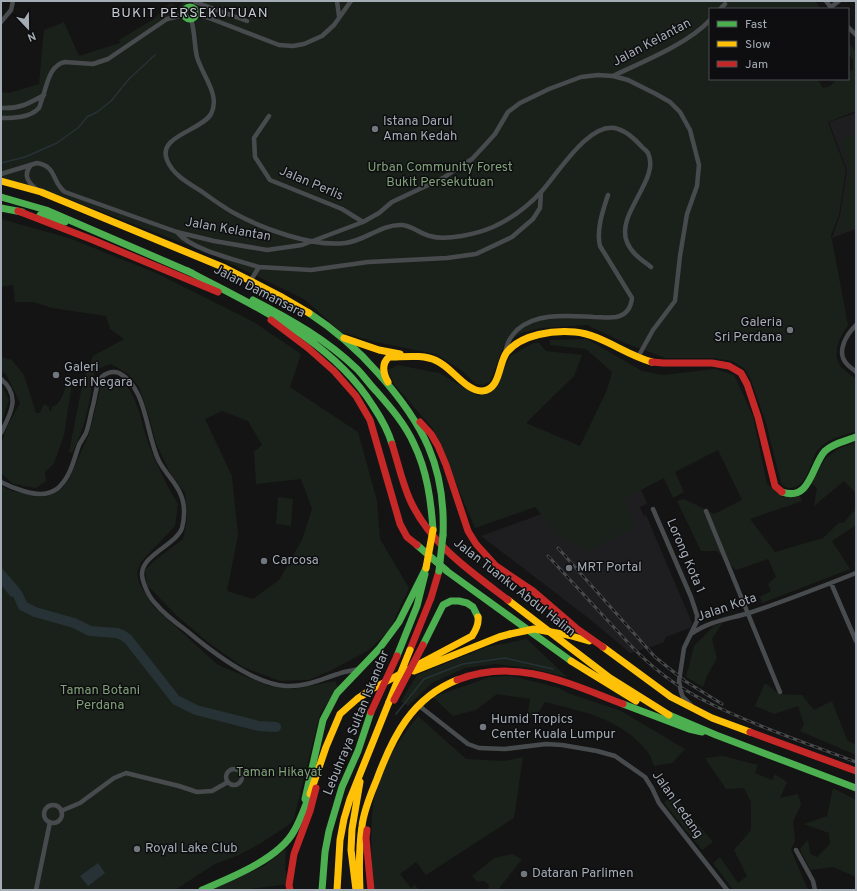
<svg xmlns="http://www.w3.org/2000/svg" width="857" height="891" viewBox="0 0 857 891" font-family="Overpass,sans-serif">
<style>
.built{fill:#1e1e20}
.green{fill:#1a211a;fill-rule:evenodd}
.water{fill:#273236}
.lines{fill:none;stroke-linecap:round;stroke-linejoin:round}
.stream{stroke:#273236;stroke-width:1.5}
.river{stroke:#273236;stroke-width:10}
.street{stroke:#484b4d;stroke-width:4.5}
.fast{stroke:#4caf50;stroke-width:7}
.slow{stroke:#ffc107;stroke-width:7}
.jam{stroke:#c62828;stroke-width:7}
.rail-casing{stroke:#484a4c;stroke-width:3}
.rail{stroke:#0e0e10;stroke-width:1.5;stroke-dasharray:4.5;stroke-linecap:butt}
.fast-bridge{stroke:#4caf50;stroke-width:7}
.slow-bridge{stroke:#ffc107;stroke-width:7}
.jam-bridge{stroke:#c62828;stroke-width:7}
.poi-dot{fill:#72777d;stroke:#0e0e10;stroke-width:1.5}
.labels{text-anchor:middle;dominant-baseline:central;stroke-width:3;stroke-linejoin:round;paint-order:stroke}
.street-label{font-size:13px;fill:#a4adb6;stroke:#0e0e10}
.poi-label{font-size:13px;fill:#a4adb6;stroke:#0e0e10;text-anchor:start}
.park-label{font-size:13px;fill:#80a279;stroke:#0e0e10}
.neighbourhood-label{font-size:14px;letter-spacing:1px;fill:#c5cbd2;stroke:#0e0e10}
</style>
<rect width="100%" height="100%" fill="#141414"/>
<!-- built -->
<path class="built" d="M856,113V229L832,238L840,215L847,170L829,122Z
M637,479L647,504L640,507L644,516L646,515L692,623L690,628L666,637L663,643L630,653L591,620L481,536Z"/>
<!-- green -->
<path class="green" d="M185,1H815L821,9H710V79H817L823,88L830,86L837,79H848V72L853,69V60L848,54V42L856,52V111L828,122L846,170L839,215L831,235L848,325C840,337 831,353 841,367C845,371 851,375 856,379V431C846,435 833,437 824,444C822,446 819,448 817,451C810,462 808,486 791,488C786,488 783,486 781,483L766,423L751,380L744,368L732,361L713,358H665L625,343L587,325L541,328L521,333L504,345L490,382L483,385L476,384L461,370L436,354L376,342L341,332L304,299L211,254L58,195L1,178V92L9,93L39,84L44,30L64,22L79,56L120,43L119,40L154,19L166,6L171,3L178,7Z
M856,133V226L835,234L840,221L850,170L840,139Z
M1,219L69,238L156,273L252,321L301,354L290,387L358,432L377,501L380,539L409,588L389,631L369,650L330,671L309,680L280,681L243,667L209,643L177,616L147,585L145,570L155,560L183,539L187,520L185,493L169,471L156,443L149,417L139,387L128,374L111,364L95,370C90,399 86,427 72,453L69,452L83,381L93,356L124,339L110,329L106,316L52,308L33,302H15L13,285L1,287ZM222,411L248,421L262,445L254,452L256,484L301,479L312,509L302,540L279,580L253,599L227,591L238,535L232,476L205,419Z
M587,339L642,371L663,375L715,369L734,375L753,416L767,484L782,497L800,496L802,501L750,519L775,552L823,538L839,523H843L856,509V525L832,541L850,569L762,603L760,597L771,591L768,584L776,577L768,559L736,570L717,551H701L677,501L684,499L714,514L742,500L718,450L675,472L684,492L673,498L664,478L624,499L636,527L588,550L560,537L535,507L475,528L433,429L394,384L388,370L398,365L439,373L478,396L495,389L510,356L534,343H539L546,351L582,355L574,376L526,423L580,446L607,390L612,372L586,349L550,345V340Z
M1,357L12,360L24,375L36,413H40L44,404L49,407V411H51L52,407C61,404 64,392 67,383L72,384L64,435L54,463L45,472L46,481L36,488L13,484L1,473V445L7,427L20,403L6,374L1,371Z
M105,379L108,381L113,379C118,382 126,385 129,389C139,405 142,424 148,442C156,464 166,484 178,504L175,526L141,562L137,573L139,583L153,606L218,665L269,686L294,689L335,681L338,687L320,714L294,818L290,824L261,843L239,855L215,864L175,890H1V485L6,489L37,497L47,496L61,489L70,477L89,434L102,382H104Z
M1,384L9,400L1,424Z
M856,442V493L844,481L814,506L817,488L812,483L825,459L838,449Z
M278,497L293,499L291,526L276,524Z
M723,622L712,639L717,658L707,676L703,687L686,677L694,646L714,626Z
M527,639L567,677L530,668L496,664L465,668L432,683L408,706L401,701L417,675L487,647Z
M512,676L559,688L568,693L621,711L685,749L672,763L654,766C652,761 650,754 646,750C621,719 582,711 545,702L535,718L527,716L530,699L497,694L476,710L453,716L433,697L490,677Z
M765,683L779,694L802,695L814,710L832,701L847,740L856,745V755L800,731L804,724L798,706L774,714L755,706Z
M418,716L466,759L504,761L523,757L514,818L426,875L416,862L400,874L411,888L415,885L419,890H373C372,864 370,832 373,806C378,772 397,742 418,716Z
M723,756L758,765L755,773L772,780L775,774L787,782L780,798L798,794L801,805L793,821L795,841L791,850L808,890H733L713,863L720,857L738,883L747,876L734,850L751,830V802L744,788L726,789L705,758Z
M833,788L856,800V877L833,867L810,870L800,849L808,840L810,854L817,857L830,844L829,833L804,824L827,816Z
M672,794L713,842L702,850L664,803Z
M286,849L285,869L289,884L241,890H211L264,866Z
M512,854L522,859L498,890L488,889L489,886C486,881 483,880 478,882L472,876L494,858Z"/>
<!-- water -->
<path class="water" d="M1,567L20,589L18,595L11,597L1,585Z
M98,863L105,873L88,886L80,876Z"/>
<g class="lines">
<!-- stream -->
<path class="stream" d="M1,163L25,157L57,143L79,127L87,117L97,112L111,101L129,79L155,55
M396,714L424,679L463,664L505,658L553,669"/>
<!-- river -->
<path class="river" d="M1,575L18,595L23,606L35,612L74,623L90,631L117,633L122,635L128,639L176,700L196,710L259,726L276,727"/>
<!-- street -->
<path class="street" d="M337,1L339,16
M826,1L832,9
M195,2L247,21
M831,7L839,1
M720,9L725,4
M196,14L209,18L279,45L293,46L304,44L322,36L334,25L351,1
M191,19C195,31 194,45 197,57C202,75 221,95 211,114C201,131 157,136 167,160C173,175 188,183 201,191C212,199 223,207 234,213C263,229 312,247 345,243C365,241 381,224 402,225C413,226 420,234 430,236C446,241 477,234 493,227C511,219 528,206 541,192C557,175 590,119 618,129C628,132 635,139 642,147C644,149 646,150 648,153C661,179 615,214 627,242C631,253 642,260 651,267
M1,22L11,10L13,1
M848,27L856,35
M613,76C642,62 688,44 710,20
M1,108C19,109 28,104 44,95
M269,116L254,138L255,157L270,180L342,209L363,222
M1,118C13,118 30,118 39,108C40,106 41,102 42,99C47,86 49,65 65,62L93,64L108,59L167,19L184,15
M31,165C22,175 29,184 38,190
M1,174L37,163C57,166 52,183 65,192L177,232L214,241L267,250L302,245L363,222L379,213L392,202L443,178L455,170L472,159L486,144L495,134L508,112L520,103L549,89L581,77L598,75L613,76L628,80L656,94L670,102L680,112L690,130L699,165L697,186L687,214L680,256L675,301L653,330L638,357
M177,232C191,250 237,260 259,267
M251,280L259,267L311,270L368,262L447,258L476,254L512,237L533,219L540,208L541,192
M856,325C847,334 836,351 846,363C849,367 853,369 856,372
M505,354C506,345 511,336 517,330C537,312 569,316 594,317C601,317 609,318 616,317C626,315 631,308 632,298L600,246C596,230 603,210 608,195
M1,379C21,396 11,413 1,433
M1,482C12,488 36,497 48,493C52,492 58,489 60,486C71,475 74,459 79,445C81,441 84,437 86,433C89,425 90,417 92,409C95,400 95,390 99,381C102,374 112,370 119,373C147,387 146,436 159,461C165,473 175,481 180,493C185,503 185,517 182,528C176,545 141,555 142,575C143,584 149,597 155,603C164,614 176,623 187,631C212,652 254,685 287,686C306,687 321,679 338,674C345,671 352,671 359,669
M653,509L691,597L697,615V621L684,648L679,681L681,692L683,697L691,705
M706,511L780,692
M831,583L856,641
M691,634C709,621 729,619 749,613C785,601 821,587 856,573
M418,705L468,744L479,748L505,749L546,744L562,745L597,751L615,756L645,777L652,788L659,803L727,890
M226 777a8 8 0 1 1 16 0a8 8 0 1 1-16 0Z
M44 814a9 9 0 1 1 18 0a9 9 0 1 1-18 0Z
M61,811L80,803L114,778L126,773L179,786L197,792L212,791L228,782
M796,850L813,881L815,890
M36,890L50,822"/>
<!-- fast -->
<path class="fast" d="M184 13a6 6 0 1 1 12 0a6 6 0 1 1-12 0Z
M1,197L46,210L192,273
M1,208L22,212
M40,215L65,222
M188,271C255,307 331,339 373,406C381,418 388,430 392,444
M253,300C290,319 327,340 357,369C364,376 370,385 377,392C391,408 405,424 414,444C427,471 431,500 433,530
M309,313C335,330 358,350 378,373C423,423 446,467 443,535
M782,492C811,502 812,464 825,451C833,443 846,441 856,437
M417,545L448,572L571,661
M423,645L443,605L451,601H459L467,603L473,607L478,617
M397,656L417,606L425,574
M623,704L689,729L702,732
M669,715L716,735L856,788
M305,799L323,720L337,693L379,649L399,622L426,568
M202,890C230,878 279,859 294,831C301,819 305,806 310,794
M322,890L325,852L329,831L342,787L358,751L371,712"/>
<!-- slow -->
<path class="slow" d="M1,181L41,192L225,268L280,296L309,313
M344,338L379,350L400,354
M388,382C383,373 381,364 389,357C404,357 423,354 437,361C451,367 467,392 482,391C501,390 498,363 507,352C522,334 554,330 575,332C600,334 626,355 652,362
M508,600L610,678L669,715
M568,635L589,641
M603,647L671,697L712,718L750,732
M571,661L636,701
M414,671L499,637L510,634
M310,794L326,747L340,714L357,699L372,689L472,636C476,630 479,624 478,617
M337,890L340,840L344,819L350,799L389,702
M356,890L351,850L352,829L360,782
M360,890C359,869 359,847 362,826C364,809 371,794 377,779C393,736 412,698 457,680"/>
<!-- jam -->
<path class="jam" d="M18,211L93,240L218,292
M271,320L308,348L334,371L356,396L370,420L400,524L407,537L417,545
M652,362L663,363H712L729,366L741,373L747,384L758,417L775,486L782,492
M420,422L431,434L438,446L446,465L468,531L476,544L496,566L533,591L576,628L603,647
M392,444C398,463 402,482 410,500C430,544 470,571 508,600
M410,650L431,598L439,571
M457,680C516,657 568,683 623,704
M750,732L856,771
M367,830L366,838L371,890
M290,890L289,885L294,854L310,811L316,788"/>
<!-- rail casing -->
<g class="rail-casing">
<path id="rail" d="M558,548L655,657L685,681L722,704
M548,556L634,649C647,662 661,674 676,684C703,702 732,714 761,726C793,739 824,750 856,762"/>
</g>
<!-- rail -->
<use href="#rail" class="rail"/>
<!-- fast-bridge -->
<path class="fast-bridge" d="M439,571L443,535"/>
<!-- slow-bridge -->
<path class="slow-bridge" d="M426,568L433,530
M510,634L534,629L568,635
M389,702L410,650"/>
<!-- jam-bridge -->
<path class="jam-bridge" d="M394,700L423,645
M371,712L397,656"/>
</g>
<!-- markers -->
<g class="poi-dot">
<circle cx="375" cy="129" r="4"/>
<circle cx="790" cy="330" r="4"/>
<circle cx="56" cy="375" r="4"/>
<circle cx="264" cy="561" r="4"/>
<circle cx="569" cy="568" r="4"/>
<circle cx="483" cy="727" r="4"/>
<circle cx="137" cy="849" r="4"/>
<circle cx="524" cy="874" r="4"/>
</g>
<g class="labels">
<!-- street labels -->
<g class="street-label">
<text transform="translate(652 43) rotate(-28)">Jalan Kelantan</text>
<text transform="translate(311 184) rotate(23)">Jalan Perlis</text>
<text transform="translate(228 230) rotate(10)">Jalan Kelantan</text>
<text transform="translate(259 292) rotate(27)">Jalan Damansara</text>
<text transform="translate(685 556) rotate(67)">Lorong Kota 1</text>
<text transform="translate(514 588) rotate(38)">Jalan Tuanku Abdul Halim</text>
<text transform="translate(727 608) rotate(-19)">Jalan Kota</text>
<text transform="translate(357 723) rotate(-68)">Lebuhraya Sultan Iskandar</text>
<text transform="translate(677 805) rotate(55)">Jalan Ledang</text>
</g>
<!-- poi labels -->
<g class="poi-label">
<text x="383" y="122">Istana Darul<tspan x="383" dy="15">Aman Kedah</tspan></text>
<text x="782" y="323" text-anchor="end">Galeria<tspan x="782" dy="15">Sri Perdana</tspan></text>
<text x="64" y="368">Galeri<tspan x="64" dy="15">Seri Negara</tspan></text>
<text x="272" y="561">Carcosa</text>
<text x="577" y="568">MRT Portal</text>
<text x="491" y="720">Humid Tropics<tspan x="491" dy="15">Center Kuala Lumpur</tspan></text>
<text x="145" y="849">Royal Lake Club</text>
<text x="532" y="874">Dataran Parlimen</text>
</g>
<!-- park labels -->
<g class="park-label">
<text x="440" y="168">Urban Community Forest<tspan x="440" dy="15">Bukit Persekutuan</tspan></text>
<text x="100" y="691">Taman Botani<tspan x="100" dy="15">Perdana</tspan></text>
<text x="279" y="773">Taman Hikayat</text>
</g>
<!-- neighbourhood labels -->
<g class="neighbourhood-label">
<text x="190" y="13">BUKIT PERSEKUTUAN</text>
</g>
</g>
<!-- border -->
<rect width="857" height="891" fill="none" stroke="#a4adb6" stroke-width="4"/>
<!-- legend -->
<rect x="709" y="8" width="140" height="72" fill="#0e0e10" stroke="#4a4e52"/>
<rect x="717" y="21" width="20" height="6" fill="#4caf50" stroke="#4a4e52"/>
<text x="745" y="28" font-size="12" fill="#a4adb6">Fast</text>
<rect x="717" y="41" width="20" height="6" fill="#ffc107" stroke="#4a4e52"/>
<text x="745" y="48" font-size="12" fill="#a4adb6">Slow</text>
<rect x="717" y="61" width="20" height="6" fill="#c62828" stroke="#4a4e52"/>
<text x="745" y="68" font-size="12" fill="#a4adb6">Jam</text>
<!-- north arrow -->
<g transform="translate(28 28) rotate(158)" stroke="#0e0e10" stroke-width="3" paint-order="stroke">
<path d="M0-3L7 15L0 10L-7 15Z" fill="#a4adb6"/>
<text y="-6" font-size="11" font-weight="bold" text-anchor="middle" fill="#a4adb6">N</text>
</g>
</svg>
